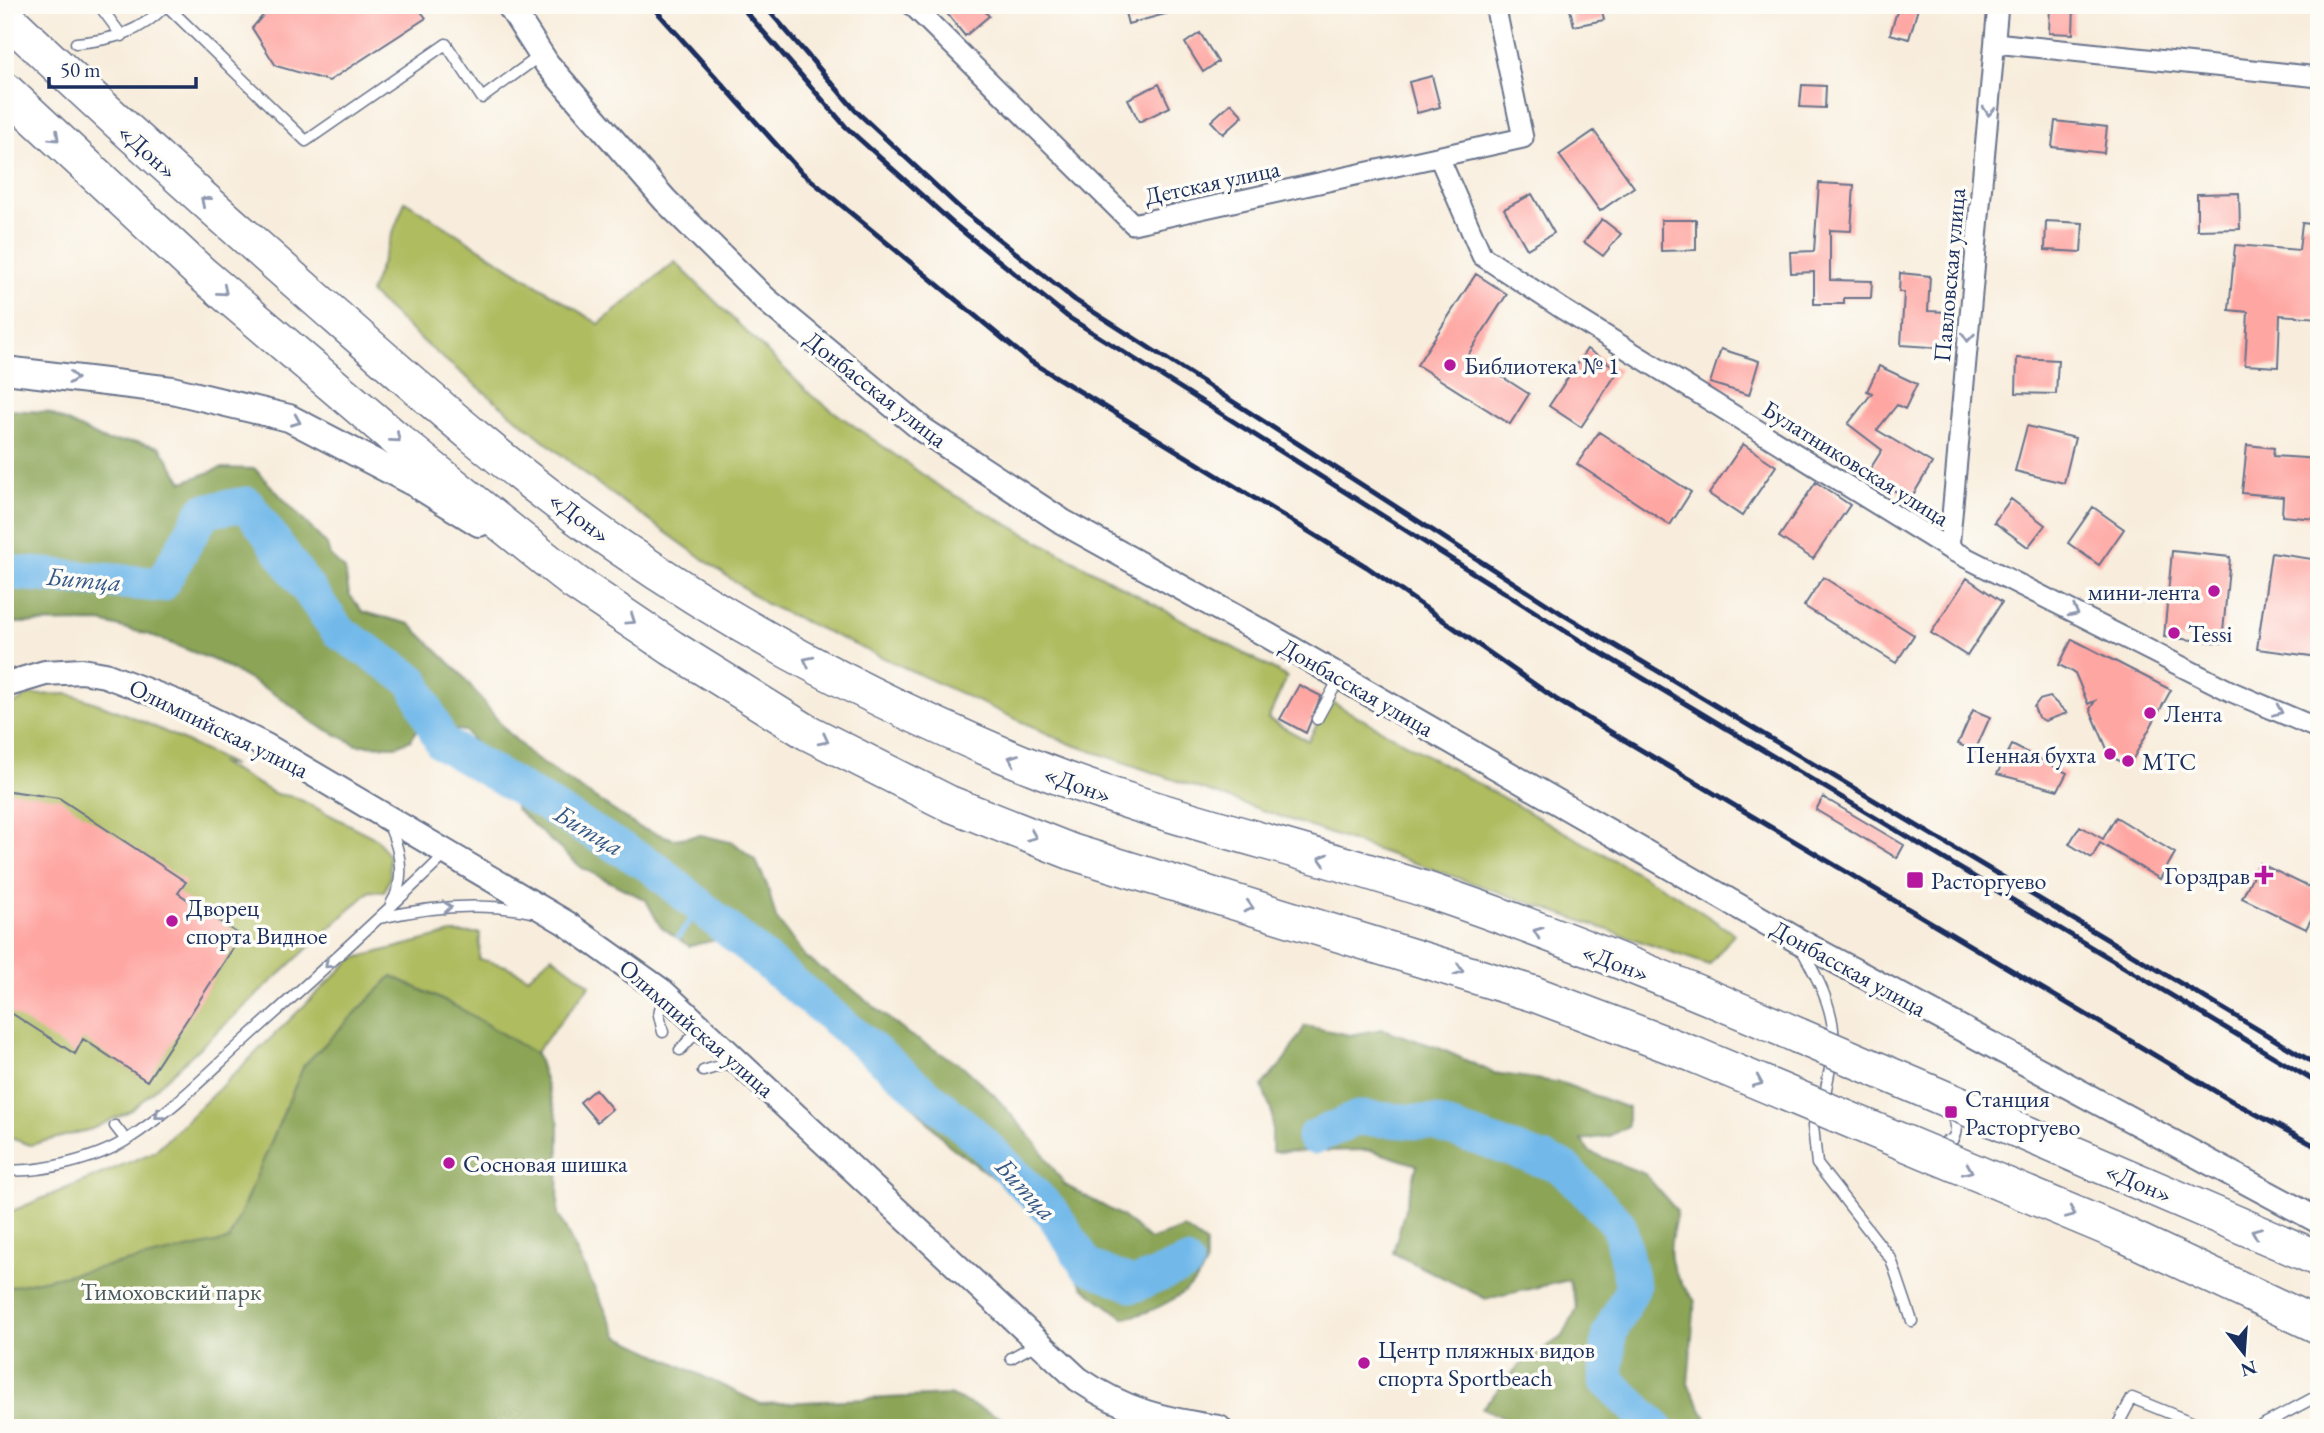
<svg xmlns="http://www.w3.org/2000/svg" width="2324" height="1433" viewBox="0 0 2324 1433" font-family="'EB Garamond',serif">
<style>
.green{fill:#afbc5f;stroke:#65765e;stroke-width:2}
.forest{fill:#8ba456;stroke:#536a5a;stroke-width:2}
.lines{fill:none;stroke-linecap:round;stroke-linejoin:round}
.stream{stroke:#72b9ea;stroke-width:6}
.river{stroke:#72b9ea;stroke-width:35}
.building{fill:#fea6a2}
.service-casing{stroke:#68728a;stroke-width:13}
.minor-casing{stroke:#68728a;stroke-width:23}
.tertiary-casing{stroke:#68728a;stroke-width:28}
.secondary-casing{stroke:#68728a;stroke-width:30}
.motorway-casing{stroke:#68728a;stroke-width:38}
.service{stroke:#fff;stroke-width:10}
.minor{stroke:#fff;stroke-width:19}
.tertiary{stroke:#fff;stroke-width:24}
.secondary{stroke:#fff;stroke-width:26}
.motorway{stroke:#fff;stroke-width:35}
.rail{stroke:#1b2f5e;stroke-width:5}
.motorway-bridge-casing{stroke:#68728a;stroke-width:38;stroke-linecap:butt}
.motorway-bridge{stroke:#fff;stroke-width:35}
.oneway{stroke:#8d97ae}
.poi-dot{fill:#b5179e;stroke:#fdfcf7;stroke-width:2.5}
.labels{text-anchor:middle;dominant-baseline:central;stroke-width:7;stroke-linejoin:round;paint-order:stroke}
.street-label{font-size:24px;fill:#1b2f5e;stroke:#fdfcf7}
.poi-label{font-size:24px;fill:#1b2f5e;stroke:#fdfcf7;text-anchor:start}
.park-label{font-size:24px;fill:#47595e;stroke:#fdfcf7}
.water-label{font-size:26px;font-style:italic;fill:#355888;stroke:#fdfcf7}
</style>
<rect width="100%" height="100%" fill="#fdfcf7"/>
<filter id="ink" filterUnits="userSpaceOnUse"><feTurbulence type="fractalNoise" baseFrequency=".0143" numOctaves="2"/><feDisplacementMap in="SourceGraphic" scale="14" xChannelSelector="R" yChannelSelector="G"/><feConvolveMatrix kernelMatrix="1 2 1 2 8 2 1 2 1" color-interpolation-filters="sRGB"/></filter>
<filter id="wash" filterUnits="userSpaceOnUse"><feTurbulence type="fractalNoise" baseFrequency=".00686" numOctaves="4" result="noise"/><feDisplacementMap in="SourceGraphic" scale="28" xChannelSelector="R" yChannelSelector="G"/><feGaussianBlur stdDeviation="1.57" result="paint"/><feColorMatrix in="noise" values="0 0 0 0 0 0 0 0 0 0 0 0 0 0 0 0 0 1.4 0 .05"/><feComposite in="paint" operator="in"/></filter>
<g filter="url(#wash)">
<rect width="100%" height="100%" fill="#f8eddc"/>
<!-- green -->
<path class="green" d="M405,201L599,324L675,262L812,396L943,489L1287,677L1268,719L1308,741L1330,701L1670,891L1734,934L1709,965L1068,743L766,604L591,479L427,345L370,293Z
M69,694C126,711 179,738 233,765L219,763L276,794L295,797L377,839L389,857L390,878L384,892L370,891L132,1110L92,1129L30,1145L5,1136V709L29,695Z
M452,933H480L479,959L506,966L528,977L552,956L590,985L234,1428H5V1214L154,1152L352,959Z"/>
<!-- forest -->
<path class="forest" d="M5,410L47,412L106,441L139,442L160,447L183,482L221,468L255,469L327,545L330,556L345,570L349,594L363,612L410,624L462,675L504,728L533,757L640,828L674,839L701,835L734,843L756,861L767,885L776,918L806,958L851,988L908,1034L964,1067L994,1095L1036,1143L1065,1185L1122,1216L1150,1240L1184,1228L1206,1244C1205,1250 1207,1261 1205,1266C1194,1294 1150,1314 1124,1318L1084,1288L1063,1258L1051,1231L1010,1190L949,1145L908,1100L846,1045L716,940L689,946L660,926L646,900L582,868L543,834L516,809L503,779L465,731L420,726L411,740L396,746L357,745L315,724L281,698L218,662L150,635L101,622L5,623Z
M392,976L461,1009L537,1055L559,1124L558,1214L618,1336L761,1404L949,1395L1025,1428H5V1288L229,1240L304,1065Z
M1305,1026L1350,1035L1382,1029L1439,1048L1494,1073L1562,1083L1628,1108V1126L1609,1136L1581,1140L1591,1153L1645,1174L1677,1211C1667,1257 1665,1263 1695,1301L1688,1384L1711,1428L1519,1425L1482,1408L1521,1364L1563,1336L1577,1308L1569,1280L1486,1299L1393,1253L1417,1165L1370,1150L1272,1152V1113L1262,1086L1284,1061Z"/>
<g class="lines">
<!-- stream -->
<path class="stream" d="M679,936L700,907"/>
<!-- river -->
<path class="river" d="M5,572L161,585L204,511L247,504L338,631L413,681L442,743L654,868L971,1132L1052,1212L1087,1266L1134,1285L1186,1264
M1314,1137L1358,1118L1434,1123L1563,1167L1619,1225L1633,1287L1609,1334L1606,1380L1656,1428"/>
</g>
<g id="blocks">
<!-- building -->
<path class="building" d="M272,5H416L426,18L329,81L276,66L252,28Z
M940,5H980L989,16L965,36Z
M1123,5H1179L1180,10L1128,24Z
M1569,5H1601L1604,20L1574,26Z
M1899,5H1919L1909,39L1890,34Z
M2050,5H2074L2073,34L2049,33Z
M1200,33L1218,62L1203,72L1185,43Z
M1432,76L1440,107L1417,113L1409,82Z
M1159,84L1170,107L1139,122L1128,99Z
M1802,85L1826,86L1825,108L1800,107Z
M1231,103L1243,116L1223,134L1211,121Z
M2055,121L2107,127L2104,153L2052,147Z
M1594,131L1634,187L1600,211L1559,155Z
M1819,183L1854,185L1851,231L1830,230V280L1872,281L1871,298H1844V304H1814V272L1791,273L1790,252L1814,251Z
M2239,193L2240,229L2197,230V194Z
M1532,194L1554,233L1527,249L1504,209Z
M1602,219L1621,234L1603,256L1584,242Z
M1661,220H1696V250L1661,251Z
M2046,221L2083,223L2081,252L2045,250Z
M2302,223L2319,225V318L2280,315L2278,367L2245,365L2248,312L2229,310L2235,245L2299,250Z
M1900,273L1930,276L1928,311L1947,312L1945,348L1901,345L1904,292H1899Z
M1476,274L1507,294L1468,355L1529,394L1510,424L1417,365Z
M1587,349L1619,370L1581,427L1549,406Z
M1721,349L1759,361L1749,395L1710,383Z
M2017,358L2058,360L2056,394L2016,393Z
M1879,366L1917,384L1905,409L1897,405L1877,430L1932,463L1910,500L1867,474L1882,450L1848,424L1872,393L1867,391Z
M2027,426L2075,438L2064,483L2015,471Z
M1599,432L1691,492L1670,525L1577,464Z
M1743,444L1776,466L1742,516L1709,494Z
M2247,445L2274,448L2273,456L2319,459L2316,519L2282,516L2283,497L2242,493Z
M1816,482L1850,505L1813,559L1779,537Z
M2011,499L2045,525L2028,547L1994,522Z
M2093,507L2124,529L2099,565L2068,543Z
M2172,551L2230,557L2222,643L2164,637Z
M2271,553L2319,560V657L2257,649Z
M1823,577L1914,635L1896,663L1804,606Z
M1967,578L2002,602L1967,656L1931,633Z
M2072,639L2171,690L2129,766L2110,756L2090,709L2095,701L2088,704L2075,673L2059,665Z
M1299,685L1321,696L1306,733L1280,719Z
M2050,697L2067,713L2045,721L2038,717L2034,707L2039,700Z
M1973,710L1990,717L1975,751L1958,744Z
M2012,745L2067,773L2058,790L1997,774Z
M10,791L59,798L186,882L178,893L241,936L147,1081L83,1039L75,1054L5,1009V809Z
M1823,797L1904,845L1897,858L1816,810Z
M2116,817L2175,853L2160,879L2100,843L2092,858L2069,844L2080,826L2103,839Z
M2259,863L2319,892V904L2306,929L2242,898Z
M595,1089L612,1109L597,1122L580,1102Z"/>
</g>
</g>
<g filter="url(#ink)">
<use href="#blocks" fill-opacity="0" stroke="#68728a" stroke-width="2"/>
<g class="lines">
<!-- service casing -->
<g class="service-casing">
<path id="service" d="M99,5L122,36
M166,5L306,141L446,44L482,98L541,55
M76,43C112,40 140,33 166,5
M1317,719L1340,677
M389,825C400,850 407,879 391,904
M380,918C431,906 481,902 532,912
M1802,950C1817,977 1836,1012 1833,1043
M663,996L659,1015L663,1032
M680,1050L701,1027
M1832,1058L1824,1099L1813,1126L1817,1164L1891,1259L1912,1321
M703,1071L736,1061
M115,1126L126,1140
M1938,1145L1953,1139C1958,1129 1957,1118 1947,1112
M5,1170C41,1173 97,1159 128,1139C171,1112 208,1073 246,1039C314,978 381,917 446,854
M1011,1358L1038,1343
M2116,1428L2132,1398L2206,1428
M2257,1428L2319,1395"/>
</g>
<!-- minor casing -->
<g class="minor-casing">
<path id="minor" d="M912,5L1133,224L1523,138L1495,5
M1995,43L2319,77
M1439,157L1482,256L1564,310L1949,549L2232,692L2319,729
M1949,549L1998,5"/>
</g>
<!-- tertiary casing -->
<g class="tertiary-casing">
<path id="tertiary" d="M509,5L547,64L665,200L765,299L923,430L1063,522L1269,636L1797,940L2319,1221
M5,685L45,673L82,671L105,675L178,703L266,746L566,923L663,992L1078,1379C1125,1411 1163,1420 1219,1428"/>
</g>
<!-- secondary casing -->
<g class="secondary-casing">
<path id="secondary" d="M5,370L172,390L289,418L416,484L479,523"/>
</g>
<!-- motorway casing -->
<g class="motorway-casing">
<path id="motorway" d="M5,16C109,116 216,211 324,306C419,390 514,475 618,546C738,629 871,699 1006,756C1145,815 1294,845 1436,893C1559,935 1680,984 1799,1036
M5,90L201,273L402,444L574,582L672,648L807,732L948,803L1072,852L1534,994L1695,1055
M2008,1186L2125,1235L2319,1326"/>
</g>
<!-- service -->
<use href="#service" class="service"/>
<!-- minor -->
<use href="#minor" class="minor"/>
<!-- tertiary -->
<use href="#tertiary" class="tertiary"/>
<!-- secondary -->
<use href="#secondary" class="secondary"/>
<!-- motorway -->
<use href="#motorway" class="motorway"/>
<!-- rail -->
<path class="rail" d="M651,5L800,171L1030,361L1367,567L1557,700L2230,1100L2319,1148
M740,5L846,127L955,225L1068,317L1581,641L2319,1084
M764,5L856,111L961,209L1075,300L1564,615L2319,1066"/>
<!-- motorway-bridge casing -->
<g class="motorway-bridge-casing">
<path id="motorway-bridge" d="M1799,1036L2319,1259
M1695,1055L2008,1186"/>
</g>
<!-- motorway-bridge -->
<use href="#motorway-bridge" class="motorway-bridge"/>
</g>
<!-- one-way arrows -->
<defs><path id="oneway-chevron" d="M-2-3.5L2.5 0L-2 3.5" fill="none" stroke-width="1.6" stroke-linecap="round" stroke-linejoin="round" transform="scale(1.75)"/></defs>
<g class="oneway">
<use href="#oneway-chevron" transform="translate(1989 111) rotate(95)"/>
<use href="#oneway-chevron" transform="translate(55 137) rotate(43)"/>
<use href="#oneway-chevron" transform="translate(205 201) rotate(-139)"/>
<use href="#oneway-chevron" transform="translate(223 291) rotate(40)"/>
<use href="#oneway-chevron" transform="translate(1968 337) rotate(95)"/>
<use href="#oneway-chevron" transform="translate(73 378) rotate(7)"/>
<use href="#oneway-chevron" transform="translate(296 421) rotate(23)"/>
<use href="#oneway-chevron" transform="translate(396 438) rotate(40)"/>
<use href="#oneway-chevron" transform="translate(2074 612) rotate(27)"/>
<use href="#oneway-chevron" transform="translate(631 620) rotate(34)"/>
<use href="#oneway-chevron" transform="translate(808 661) rotate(-153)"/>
<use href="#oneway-chevron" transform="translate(2278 711) rotate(23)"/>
<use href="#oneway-chevron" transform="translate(824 740) rotate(27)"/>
<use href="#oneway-chevron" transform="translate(1013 759) rotate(-158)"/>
<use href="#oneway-chevron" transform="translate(1032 836) rotate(22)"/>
<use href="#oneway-chevron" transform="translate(1323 859) rotate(-163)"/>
<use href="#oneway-chevron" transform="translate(447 907) rotate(-5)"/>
<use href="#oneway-chevron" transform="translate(1249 907) rotate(16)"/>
<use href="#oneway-chevron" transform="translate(1538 932) rotate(-159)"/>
<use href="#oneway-chevron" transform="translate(329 964) rotate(138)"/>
<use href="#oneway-chevron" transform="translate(1459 970) rotate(18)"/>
<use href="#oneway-chevron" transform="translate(1758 1082) rotate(23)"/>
<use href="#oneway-chevron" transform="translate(159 1115) rotate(142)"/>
<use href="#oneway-chevron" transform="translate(1968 1170) rotate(23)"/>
<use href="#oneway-chevron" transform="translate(2071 1213) rotate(23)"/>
<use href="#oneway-chevron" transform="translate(2256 1232) rotate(-157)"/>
</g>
</g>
<!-- markers -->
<g class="poi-dot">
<circle cx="1450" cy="365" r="7"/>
<circle cx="2214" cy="591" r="7"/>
<circle cx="2174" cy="633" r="7"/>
<circle cx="2150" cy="713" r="7"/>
<circle cx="2110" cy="754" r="7"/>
<circle cx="2128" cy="761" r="7"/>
<path d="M2260.5 864.5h7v7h7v7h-7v7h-7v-7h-7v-7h7z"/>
<rect x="1906" y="871" width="18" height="18" rx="3.5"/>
<circle cx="172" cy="921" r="7"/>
<rect x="1944" y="1105" width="14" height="14" rx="3.5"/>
<circle cx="449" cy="1163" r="7"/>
<circle cx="1364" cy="1363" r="7"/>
</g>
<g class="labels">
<!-- street labels -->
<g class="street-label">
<text transform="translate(148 151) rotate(42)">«Дон»</text>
<text transform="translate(1212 182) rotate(-12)">Детская улица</text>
<text transform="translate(1949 275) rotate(-85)">Павловская улица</text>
<text transform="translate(876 389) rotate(38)">Донбасская улица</text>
<text transform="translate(1856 463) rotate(32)">Булатниковская улица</text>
<text transform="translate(580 517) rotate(37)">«Дон»</text>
<text transform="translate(1357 687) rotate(30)">Донбасская улица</text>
<text transform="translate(219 728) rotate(26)">Олимпийская улица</text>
<text transform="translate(1078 784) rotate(20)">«Дон»</text>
<text transform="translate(1616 962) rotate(21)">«Дон»</text>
<text transform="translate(1849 968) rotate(29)">Донбасская улица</text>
<text transform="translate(697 1028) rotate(41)">Олимпийская улица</text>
<text transform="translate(2139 1182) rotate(23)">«Дон»</text>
</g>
<!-- poi labels -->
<g class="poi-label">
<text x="1464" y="365">Библиотека № 1</text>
<text x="2200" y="591" text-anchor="end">мини-лента</text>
<text x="2188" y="633">Tessi</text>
<text x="2164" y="713">Лента</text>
<text x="2096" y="754" text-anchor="end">Пенная бухта</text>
<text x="2142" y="761">МТС</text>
<text x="2250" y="875" text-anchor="end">Горздрав</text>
<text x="1931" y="880">Расторгуево</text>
<text x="186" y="907">Дворец<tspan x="186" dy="28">спорта Видное</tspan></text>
<text x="1965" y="1098">Станция<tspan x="1965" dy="28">Расторгуево</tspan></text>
<text x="463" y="1163">Сосновая шишка</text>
<text x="1378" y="1349">Центр пляжных видов<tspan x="1378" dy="28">спорта Sportbeach</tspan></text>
</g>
<!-- park labels -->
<g class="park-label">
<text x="171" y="1291">Тимоховский парк</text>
</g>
<!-- water labels -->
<g class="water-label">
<text transform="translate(84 579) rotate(5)">Битца</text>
<text transform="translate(589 830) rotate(31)">Битца</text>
<text transform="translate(1026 1189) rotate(47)">Битца</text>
</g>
</g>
<!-- margin -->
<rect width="2324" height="1433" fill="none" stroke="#fdfcf7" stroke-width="28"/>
<!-- north arrow -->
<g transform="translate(2244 1353) rotate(163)" stroke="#fdfcf7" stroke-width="5" paint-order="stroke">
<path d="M0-5L12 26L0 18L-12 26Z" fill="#1b2f5e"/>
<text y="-10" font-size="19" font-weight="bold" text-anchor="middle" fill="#1b2f5e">N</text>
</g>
<!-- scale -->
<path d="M49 77v10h147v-10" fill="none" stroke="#1b2f5e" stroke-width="3.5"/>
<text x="60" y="77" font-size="21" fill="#1b2f5e" stroke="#fdfcf7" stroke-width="5" paint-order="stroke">50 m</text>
</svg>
